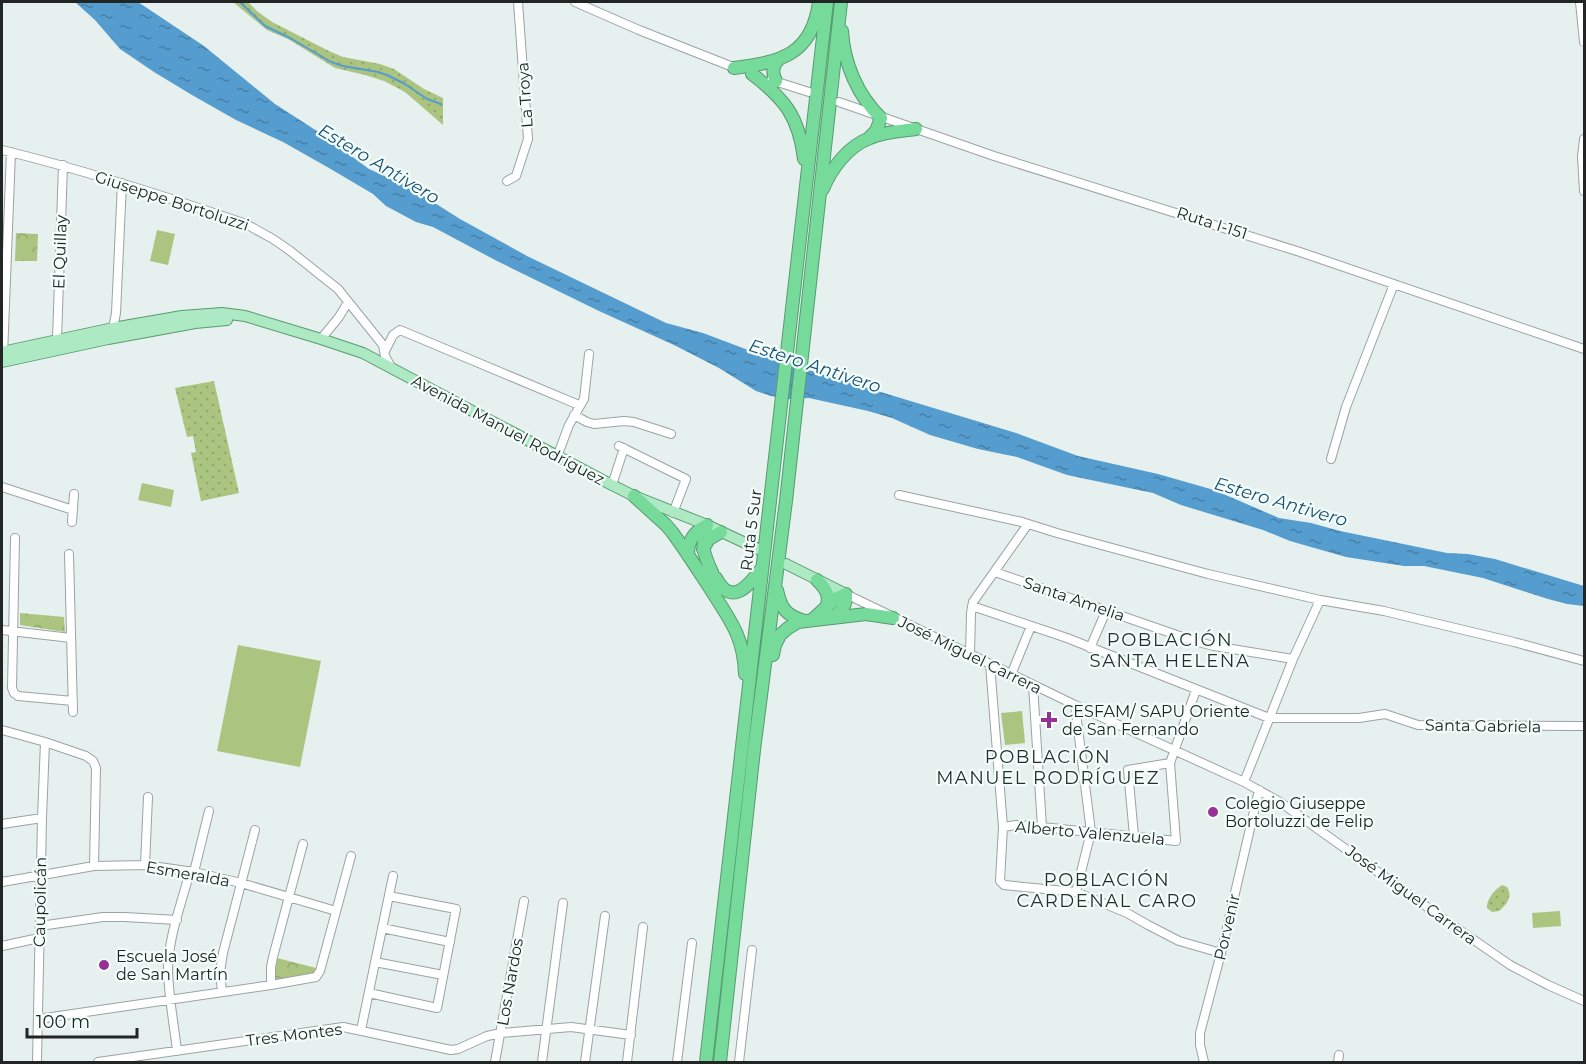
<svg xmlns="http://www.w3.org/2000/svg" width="1586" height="1064" viewBox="0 0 1586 1064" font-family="Montserrat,sans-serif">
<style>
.grass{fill:url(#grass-dots)}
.forest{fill:url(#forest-crowns)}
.pitch{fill:#abc581}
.water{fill:url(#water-ripples)}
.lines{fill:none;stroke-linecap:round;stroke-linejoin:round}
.stream{stroke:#559dcf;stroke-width:2}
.minor-casing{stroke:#9aa4a2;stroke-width:10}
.major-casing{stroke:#589b71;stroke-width:12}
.highway-casing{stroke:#589b71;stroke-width:14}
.minor{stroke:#fff;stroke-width:8}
.major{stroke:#ade9c2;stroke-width:10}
.highway{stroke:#76da9a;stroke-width:12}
.poi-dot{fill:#973197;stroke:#f3fefb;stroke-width:2}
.labels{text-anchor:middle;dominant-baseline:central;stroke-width:4.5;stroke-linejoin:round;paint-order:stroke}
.street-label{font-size:16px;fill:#212524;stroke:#f3fefb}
.poi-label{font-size:16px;fill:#212524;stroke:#f3fefb;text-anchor:start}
.water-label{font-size:18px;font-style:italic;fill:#1a5073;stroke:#f3fefb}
.neighbourhood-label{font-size:18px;letter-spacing:1.5px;fill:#272f2d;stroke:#f3fefb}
</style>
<defs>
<pattern id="grass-dots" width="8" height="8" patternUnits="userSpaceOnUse" patternTransform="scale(1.5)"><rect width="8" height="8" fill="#abc581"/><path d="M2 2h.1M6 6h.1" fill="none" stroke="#93a96f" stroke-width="1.8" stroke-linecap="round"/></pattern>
<pattern id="forest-crowns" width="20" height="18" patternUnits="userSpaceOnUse" patternTransform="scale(1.5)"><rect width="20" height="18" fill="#abc581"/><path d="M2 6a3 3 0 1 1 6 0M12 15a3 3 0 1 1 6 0" fill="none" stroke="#93a96f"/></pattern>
<pattern id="water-ripples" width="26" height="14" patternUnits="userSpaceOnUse" patternTransform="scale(1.5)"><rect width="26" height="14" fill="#559dcf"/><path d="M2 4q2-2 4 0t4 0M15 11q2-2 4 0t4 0" fill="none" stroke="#4680a8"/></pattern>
</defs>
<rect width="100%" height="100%" fill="#e6f0ee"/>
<!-- grass -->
<path class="grass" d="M233,2H248L257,11L272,22L329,51L343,57L380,64L394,69L424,89L443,98V125L405,92L384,81L365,75L335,68L288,39L267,30Z
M214,381L239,493L201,501L191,453L196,452L193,436L187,437L175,388Z
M1502,885L1507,887C1513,896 1507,904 1499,911L1492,912L1487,908C1486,900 1495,889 1502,885Z"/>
<!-- forest -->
<path class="forest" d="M16,233L38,234L37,261H15Z
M20,613L64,617L65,632L20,625Z
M277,958L316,968L314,973L311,975L275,980Z"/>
<!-- pitch -->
<path class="pitch" d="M157,230L175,234L168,265L150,261Z
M142,483L174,490L171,507L138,500Z
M238,645L321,661L300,767L217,751Z
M1022,711L1025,743L1005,745L1001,713Z
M1560,911L1561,926L1533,928L1532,913Z"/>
<!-- water -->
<path class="water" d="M75,2H138L204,46L275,104L320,133L369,169L396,181L419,193L460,219L527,256L666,323L703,333L756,353L818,373L1016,433L1078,456L1158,474L1214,490L1279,518L1311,523L1340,531L1447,553L1468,554L1495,559L1584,586V606L1567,604L1548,599L1483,578L1424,566H1404L1346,557L1290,541L1263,530L1181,505L1153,493L1067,475L1017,457L978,449L930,435L892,418L868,411L809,398L789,399L771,396L756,391L719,368L674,345L599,311L497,261L433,227L416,222L386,206L373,194L329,168L283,142L236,120L192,95L154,72L120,49L95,20Z"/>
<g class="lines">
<!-- stream -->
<path class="stream" d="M240,2L265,26L290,38L331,62L343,66L378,72L387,75L405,84L427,99L441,104"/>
<!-- minor casing -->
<g class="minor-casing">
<path id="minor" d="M575,2L639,30L738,69
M1580,2L1584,42
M771,80L809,92
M839,102L994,156L1300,252L1584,349
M1584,139L1582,157L1584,191
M2,150C84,170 165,196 246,224L273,239L289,250L338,289L383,345L385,356L391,367
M507,181L516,176L528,139L518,2
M113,328L116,313L122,183
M57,339L63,165
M321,339L339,317L348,302
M385,351L393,335L400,330L579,405
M3,355L11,152
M574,415L587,422L594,424L624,421L634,422L671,434
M619,446L686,479L673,513
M557,457L569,425L584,399L589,354
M1331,459L1346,407L1394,284
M612,485L624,448
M2,487L73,510
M899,495L1022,522L1057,533L1208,574L1320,600L1384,611L1514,642L1584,661
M72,522L74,494
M15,538L12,688L14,693L18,696L73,701
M69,554L73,712
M995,572L1194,641L1214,646L1293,659
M846,594L1075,705L1244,782L1280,802L1448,922L1510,965L1548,985L1584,1001
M972,606L1067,638L1269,718H1359L1385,714L1418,725L1584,726
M2,630L71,638
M1090,648L1106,611
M970,655L971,613L973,602L1028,524
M990,664L1003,827L1000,881L1004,885L1076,892L1127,913L1148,925L1179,941L1221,953
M1011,675L1031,626
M1033,685L1042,827
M1075,705L1091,832L1076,892
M2,730L45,742L86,756L93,761L96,768L94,866
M1244,782L1293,659L1320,600
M2,824L42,818
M1003,827L1016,825L1042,827L1176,841L1170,763L1196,690
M1134,836L1128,770L1170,763
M145,865L148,797
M194,872L209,811
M2,882L94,866L145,865L194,872L241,883L336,911
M40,926L103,917H125L177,920
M382,928L450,942
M2,946L39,938
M375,962L443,975
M271,985V967L273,957L303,844
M222,992L220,972L223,953L255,830
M369,993L437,1008L456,909L389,896
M38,1019L271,985L316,977L320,971L351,856
M361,1030L393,876
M177,1051C174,1023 168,995 168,967C169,935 182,902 190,871
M37,1062L42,818L45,742
M98,1062L343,1027L451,1050L458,1049L487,1036L501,1033L571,1027L631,1035
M495,1062L524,901
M542,1062L563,903
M585,1062L605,916
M627,1062L643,927
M677,1062L692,943
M739,1062L752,950
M1204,1062L1200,1045V1033L1221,953L1259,790
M1338,1062L1339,1055"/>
</g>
<!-- major casing -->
<g class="major-casing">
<path id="major" d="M2,352L113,328L182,316L222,313L245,316L321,339L363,353L612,485L634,496L707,525L758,549
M2,362L108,339L195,323L227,320
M786,564L846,594"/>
</g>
<!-- highway casing -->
<g class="highway-casing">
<path id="highway" d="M842,31C844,63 857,95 881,118L876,131L869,138
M734,68C781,62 812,55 819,2
M752,74C785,99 799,117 804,159
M776,81C772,73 772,66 779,59
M823,189C831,169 848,146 870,138C884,132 901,131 916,129
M634,496L666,525L672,532C686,551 698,570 711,590C730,620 744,637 745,674
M707,525C701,547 703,553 712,572
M703,549L709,539L721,532
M688,554C688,541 695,531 707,525
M716,578C732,608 749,585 762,568
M817,580C825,588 831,595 826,608
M777,590C781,609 786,615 804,621
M812,620L835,599L846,594C847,606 840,614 830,618
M773,655L775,645L780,635L788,628L798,622L866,614L893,618
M706,1062L827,2
M720,1062L754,750L786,501L841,2"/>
</g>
<!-- minor -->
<use href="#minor" class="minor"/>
<!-- major -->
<use href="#major" class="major"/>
<!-- highway -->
<use href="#highway" class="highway"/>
</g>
<!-- markers -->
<g class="poi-dot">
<path d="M1046 711h6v6h6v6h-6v6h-6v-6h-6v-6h6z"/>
<circle cx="1213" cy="812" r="6"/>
<circle cx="104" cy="965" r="6"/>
</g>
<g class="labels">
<!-- street labels -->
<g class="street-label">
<text transform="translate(525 95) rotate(-94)">La Troya</text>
<text transform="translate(172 201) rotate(18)">Giuseppe Bortoluzzi</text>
<text transform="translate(1212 223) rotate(18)">Ruta I-151</text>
<text transform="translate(60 252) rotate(-88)">El Quillay</text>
<text transform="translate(508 430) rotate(28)">Avenida Manuel Rodríguez</text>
<text transform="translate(751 530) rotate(-83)">Ruta 5 Sur</text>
<text transform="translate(1074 599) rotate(19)">Santa Amelia</text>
<text transform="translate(970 655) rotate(26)">José Miguel Carrera</text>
<text transform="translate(1483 726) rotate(1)">Santa Gabriela</text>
<text transform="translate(1090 833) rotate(5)">Alberto Valenzuela</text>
<text transform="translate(188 874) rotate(10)">Esmeralda</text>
<text transform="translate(1411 895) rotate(36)">José Miguel Carrera</text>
<text transform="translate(40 902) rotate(-89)">Caupolicán</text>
<text transform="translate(1227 927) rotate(-77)">Porvenir</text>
<text transform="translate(510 982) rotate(-80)">Los Nardos</text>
<text transform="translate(294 1035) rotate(-7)">Tres Montes</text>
</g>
<!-- poi labels -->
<g class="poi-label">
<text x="1062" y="711">CESFAM/ SAPU Oriente<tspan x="1062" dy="18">de San Fernando</tspan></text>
<text x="1225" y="803">Colegio Giuseppe<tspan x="1225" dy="18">Bortoluzzi de Felip</tspan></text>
<text x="116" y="956">Escuela José<tspan x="116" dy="18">de San Martín</tspan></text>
</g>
<!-- water labels -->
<g class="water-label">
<text transform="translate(379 164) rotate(31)">Estero Antivero</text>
<text transform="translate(815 366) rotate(18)">Estero Antivero</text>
<text transform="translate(1281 502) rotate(16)">Estero Antivero</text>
</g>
<!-- neighbourhood labels -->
<g class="neighbourhood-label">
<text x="1170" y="640">POBLACIÓN<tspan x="1170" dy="21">SANTA HELENA</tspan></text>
<text x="1048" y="757">POBLACIÓN<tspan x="1048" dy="21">MANUEL RODRÍGUEZ</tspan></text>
<text x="1107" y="880">POBLACIÓN<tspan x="1107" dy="21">CARDENAL CARO</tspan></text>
</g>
</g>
<!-- border -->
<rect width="1586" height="1064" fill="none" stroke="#212524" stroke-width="6"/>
<!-- scale -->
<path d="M27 1028v9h110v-9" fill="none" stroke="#212524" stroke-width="3"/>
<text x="36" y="1028" font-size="18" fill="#212524" stroke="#f3fefb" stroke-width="4.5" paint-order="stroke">100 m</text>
</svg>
